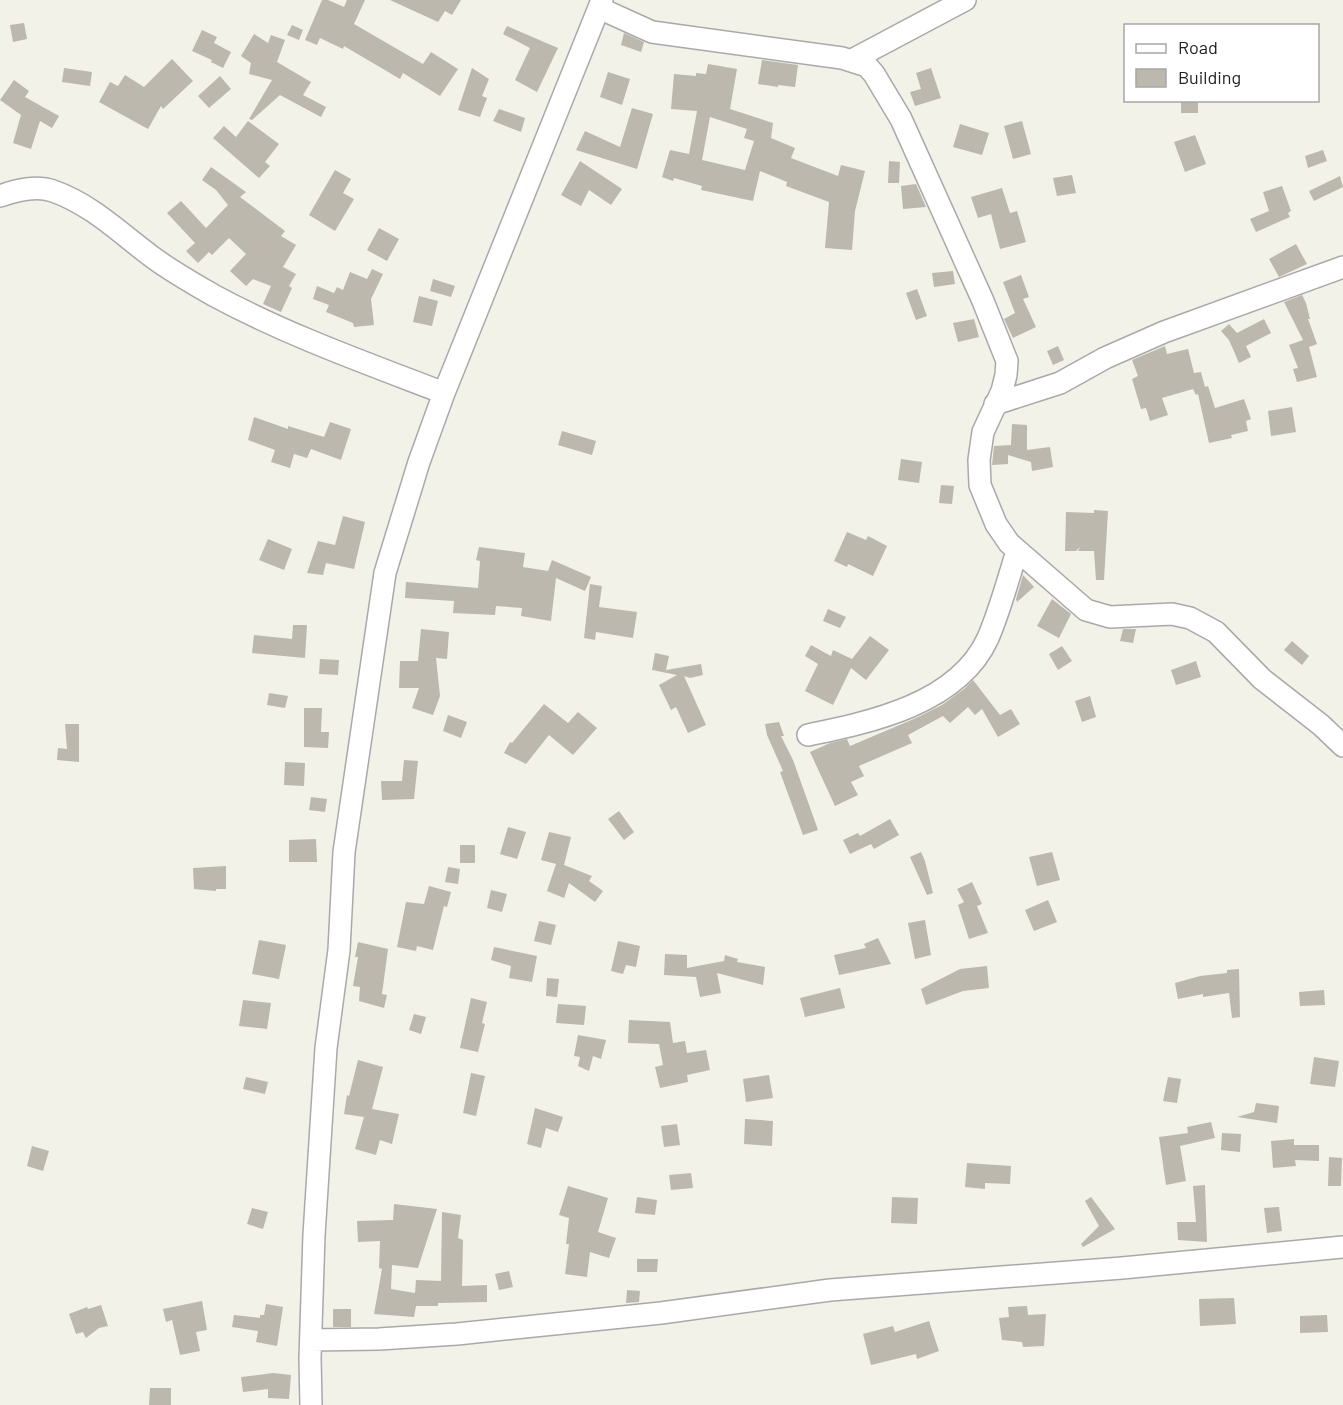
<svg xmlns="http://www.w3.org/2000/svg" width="1343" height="1405" viewBox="0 0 1343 1405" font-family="Barlow,sans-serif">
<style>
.building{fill:#bcb8ad;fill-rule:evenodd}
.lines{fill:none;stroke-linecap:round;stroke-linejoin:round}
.minor-casing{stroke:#a9a9a9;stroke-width:24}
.minor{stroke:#fff;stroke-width:21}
</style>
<rect width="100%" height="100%" fill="#f2f2e9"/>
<!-- building -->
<path class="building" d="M322,0H328L344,7L347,0H365L354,24L423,64L431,52L458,69L440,96L403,73L400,79L344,46L343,49L320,38L317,45L305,40Z
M390,0H461L452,15L445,11L438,22Z
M24,23L27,39L13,42L10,25Z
M292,25L303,30L299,40L287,35Z
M507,26L558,48L537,92L515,80L530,48L503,34Z
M202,30L217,37L214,43L231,52L223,68L211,62L212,60L192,51Z
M624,33L644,42L641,52L621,45Z
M254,34L268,43L271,35L285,40L277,62L311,82L303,95L326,107L321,117L280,95L252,120L249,119L272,80L249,74L251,63L241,56Z
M172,59L193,81L163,109L161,106L148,129L99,102L110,82L118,86L125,75L144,87Z
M762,60L798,65L795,87L778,85V87L758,84Z
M708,64L737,69L730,109L773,123L771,138L795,148L791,158L838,176L841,165L865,171L855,211L852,250L825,248L829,202L786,186L787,182L760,171L753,201L701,190L702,186L674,178L673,181L662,177L670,150L689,154L697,111L671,109L674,74L696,76V73L706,74ZM710,117L747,129L744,138L754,141L745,170L702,160Z
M64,68L92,72L90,86L62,82Z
M472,68L489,79L482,96L487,98L480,117L458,110Z
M931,68L941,98L915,106L910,92L921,89L916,73Z
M608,72L630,79L622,105L600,97Z
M220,76L231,89L209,108L198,96Z
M14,80L29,91L25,97L59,116L52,128L40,121L31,149L13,143L21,115L0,100Z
M1181,100H1198V113H1181Z
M632,108L653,114L637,169L576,150L585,131L620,147Z
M499,109L525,118L521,132L493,121Z
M248,121L279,144L265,162L270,166L259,178L213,138L224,126L236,137Z
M1022,121L1031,154L1013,159L1004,126Z
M960,124L989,133L982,155L953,147Z
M1195,135L1206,164L1185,172L1174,142Z
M1323,150L1327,161L1308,168L1305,156Z
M580,161L622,189L611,205L589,190L581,206L561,195Z
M889,161L900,162L899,183H888Z
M211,167L246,192L240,197L285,231L281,236L296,245L283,267L296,274L289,286L292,288L281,312L263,304L271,286L253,279L246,286L230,271L246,254L229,238L212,255L209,252L198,263L186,251L195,243L167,213L181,201L206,228L228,205L216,190L202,180Z
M335,170L351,179L343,193L354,199L335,231L309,215Z
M1072,175L1076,193L1057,196L1053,178Z
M1340,176L1343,187L1314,201L1309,191Z
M916,184L926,207L903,209L901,186Z
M1282,186L1291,211L1288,213L1290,217L1256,232L1250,219L1269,211L1263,192Z
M1002,188L1010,213L1017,211L1026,242L1000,249L991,214L978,218L971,197Z
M379,228L399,239L387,261L367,250Z
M1296,244L1307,264L1279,277L1269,259Z
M372,269L383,274L371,299L374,325L354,327L353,323L326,312L329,305L313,299L317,286L334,293L337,287L343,290L350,272L367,279Z
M953,271L955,284L934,287L932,273Z
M1021,275L1029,297L1023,299L1036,327L1013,338L1004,319L1015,313L1003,282Z
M433,279L455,286L451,297L430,291Z
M917,289L927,316L916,320L906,293Z
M1302,295L1306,303L1310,319H1308L1317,344L1309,347L1317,377L1297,382L1293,369L1298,368L1289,345L1303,340L1284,302Z
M419,296L438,301L432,326L413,322Z
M974,319L979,337L958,342L953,323Z
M1264,319L1271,333L1246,346L1251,357L1239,363L1229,340L1221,331L1229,324L1237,333Z
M1058,346L1064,360L1053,365L1047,351Z
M1165,346L1167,354L1188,349L1194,373L1201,372L1205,387L1208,386L1215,408L1244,399L1251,419L1246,421L1248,431L1231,435L1232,438L1209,443L1198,394L1196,395L1193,389L1162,398L1168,415L1150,421L1146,408L1141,409L1132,379L1138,376L1132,360Z
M1292,407L1296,432L1271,436L1268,411Z
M254,417L288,429V426L324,437L330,422L351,429L341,460L311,449L307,458L294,454L290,468L271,462L275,450L248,440Z
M1012,424L1027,425V450L1050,447L1053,467L1032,471L1031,462L1008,455V464L992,465L994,446L1011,445Z
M562,431L596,441L592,455L558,445Z
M901,459L922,462L919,483L898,480Z
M941,485L954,486L952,504L939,503Z
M1094,510L1108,511L1104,580H1096L1094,551H1078L1080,547L1076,551H1065L1066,512L1094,513Z
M343,516L365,522L354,569L326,563L323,575L307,573L318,541L335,545Z
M847,532L866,540L868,536L887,546L873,576L848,564L847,567L834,561Z
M268,539L292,549L284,570L259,560Z
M479,547L525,553L523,567L548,571L552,560L591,577L585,591L556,578L551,621L521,616L522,608L496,606L495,615L453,613L454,601L405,598L406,582L478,588L480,561L476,560Z
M1023,575L1034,587L1017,602L1016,599Z
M590,584L602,586L599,607L637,612L633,638L596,632L595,640L584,638Z
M1052,599L1071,614L1059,638L1037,626Z
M828,609L846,617L840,628L823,621Z
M293,625H307L305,658L252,653L254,635L292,639Z
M421,629L449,632L447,659L436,658L440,696L433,715L412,708L419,688H399L400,661H418Z
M1123,629H1136L1133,643L1120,641Z
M870,636L889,650L866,680L851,668L833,705L805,691L818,664L805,656L811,645L831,656L833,650L852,659Z
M1292,641L1309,656L1302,665L1284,650Z
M1062,646L1072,661L1058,670L1049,654Z
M655,653L669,656L666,670L701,664L703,675L690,678L684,676L706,725L688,733L676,707L671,710L659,685L677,675L652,670Z
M320,659L339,660L338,675L319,674Z
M1196,661L1201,677L1176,685L1171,670Z
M973,680L1000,715L1011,709L1020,724L998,737L982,709L975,715L968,707L950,723L943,716L908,735L912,743L859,766L864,776L851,782L858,795L835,806L810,752L830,743L847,739L850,746L916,718L942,705L964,689Z
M269,693L288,696L285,708L267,705Z
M1090,696L1096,717L1082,722L1075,701Z
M544,704L568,723L578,712L597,728L573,755L549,735L526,764L504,753L510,742L512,743Z
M304,708H322L321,732H329L328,748L304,747Z
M448,715L467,722L461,738L443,731Z
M779,722L784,736H781L793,760L818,830L803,835L780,772L783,771L767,735L765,724Z
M65,724H79V762L57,760L58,748L67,749Z
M404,760L418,761L414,799L382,800L381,781H402Z
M285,762L305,763L304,786L284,785Z
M311,797L327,799L325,812L309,810Z
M619,811L634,832L624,840L608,819Z
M890,819L899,835L874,849L871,844L850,854L843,840L858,833L860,836Z
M508,827L526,832L517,859L500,854Z
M549,832L571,837L564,865L592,876L589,881L603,891L595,902L569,883L564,898L547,891L556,864L541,860Z
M316,839L317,862H289V840Z
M460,845H475V863H460Z
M921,852L925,861L933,893L927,895L910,857Z
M1052,852L1060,880L1037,886L1029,857Z
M226,866V889H216V891L194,889L193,868Z
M448,867L460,869L458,884L445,882Z
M972,882L982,904L977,906L988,933L969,939L958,905L964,902L957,889Z
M429,886L451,892L447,907L444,906L433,950L417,946L416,951L397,947L406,902L424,904Z
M491,890L507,894L502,912L487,908Z
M1048,900L1057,922L1034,931L1025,910Z
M925,920L931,955L915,959L908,923Z
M539,921L556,925L551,945L534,941Z
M878,938L891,964L839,975L834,955L866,948L864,944Z
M259,940L286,945L279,979L252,974Z
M618,941L640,946L636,967L626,965L623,974L611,971Z
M358,942L388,949L382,994L387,995L384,1008L359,1001L360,987L353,986L358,957H355Z
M494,947L537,956L532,982L509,978L511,966L491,960Z
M665,954L687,955V968L724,961L725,955L738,959L737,962L765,967L763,985L717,973L721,993L700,997L696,977L664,975Z
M987,966L989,988L963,991L926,1005L921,989L960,969Z
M1239,969L1240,1017L1232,1018L1229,993L1203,997V994L1178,999L1175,983L1200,976L1227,973V970Z
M547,978L559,979L557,997L546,996Z
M840,988L845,1008L805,1017L800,998Z
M1324,990L1325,1005L1300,1006L1299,992Z
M471,998L487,1002L482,1023L485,1024L478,1052L460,1048Z
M243,1000L271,1003L267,1029L239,1026Z
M558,1004L586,1006L584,1025L556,1023Z
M414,1014L426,1017L421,1034L409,1030Z
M629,1020L670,1022L673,1043L685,1041L687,1053L706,1050L710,1070L687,1075L688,1082L660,1088L655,1067L663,1065L659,1044L628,1043Z
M578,1035L606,1040L601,1059L593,1056L589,1071L578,1066L580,1057L574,1056Z
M1314,1057L1339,1061L1335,1087L1310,1084Z
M358,1060L383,1067L372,1109L399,1114L392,1144L380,1140L376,1155L355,1149L364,1117L344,1114L347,1095L349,1096Z
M471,1073L485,1076L476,1116L463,1113Z
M769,1075L773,1098L746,1102L743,1079Z
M246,1077L268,1082L265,1094L243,1089Z
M1168,1077L1181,1079L1177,1103L1163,1101Z
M1256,1103L1279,1106L1277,1123L1237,1117L1254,1112Z
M535,1108L563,1117L558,1132L546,1128L541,1148L527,1144Z
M745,1119L773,1121L772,1146L744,1144Z
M1211,1122L1215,1138L1180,1146L1186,1181L1166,1185L1159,1137L1188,1133L1187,1127Z
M677,1124L680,1145L664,1147L661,1126Z
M1222,1133L1241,1134L1240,1152L1221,1150Z
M1294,1139V1145H1319V1161L1295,1160L1296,1166L1273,1168L1271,1141Z
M32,1146L49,1151L43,1171L27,1166Z
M1329,1157L1342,1158L1341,1186H1328Z
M967,1163L1011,1166L1010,1184L985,1183V1189L965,1187Z
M691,1173L693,1188L671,1190L669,1175Z
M1205,1185L1207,1242L1178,1240L1177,1222H1196L1193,1186Z
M568,1186L608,1198L598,1232L616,1238L609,1258L590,1252L587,1277L565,1274L569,1244H566L569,1218L559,1215Z
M637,1197L657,1200L655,1215L635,1213Z
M892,1197L918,1198L917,1224L891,1223Z
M1091,1197L1115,1229L1083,1247L1081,1244L1099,1226L1085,1201Z
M394,1204L437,1209L418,1268L392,1265L391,1289L415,1293L416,1280L441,1281L442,1212L461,1215L458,1238L463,1240L462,1286L487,1285V1302L438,1303V1306H416L414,1317L374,1314L382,1269L379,1268L380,1241L358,1242L357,1221L393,1220Z
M1279,1207L1282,1231L1267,1233L1264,1208Z
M252,1208L268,1212L263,1229L247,1224Z
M637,1259H658L657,1272H637Z
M509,1271L513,1287L499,1290L495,1274Z
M627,1290L640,1291L639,1302L626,1303Z
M1234,1298L1236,1324L1200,1326L1199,1299Z
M202,1301L207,1330L196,1332L200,1351L180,1355L172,1320L166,1322L163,1309Z
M266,1304L283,1307L277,1346L256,1342L258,1331L232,1327L234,1315L260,1318V1315H264Z
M101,1305L108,1326L99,1328L86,1338L83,1332L76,1334L69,1314L87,1307L88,1309Z
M1027,1306L1028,1315L1046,1314L1044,1346L1023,1347L1022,1342L1002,1340L999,1318L1009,1317L1008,1307Z
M333,1309H351V1327H333Z
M1327,1315L1328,1332L1300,1333V1316Z
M929,1321L939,1351L917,1359L916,1354L871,1365L863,1334L893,1326L895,1332Z
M273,1373L291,1375L289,1399L268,1398V1389L243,1392L241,1377Z
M150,1388H171V1405H149Z"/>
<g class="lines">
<!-- minor casing -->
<g class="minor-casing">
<path id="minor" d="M599,8L652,32L842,58L867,66L874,74L901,119L983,301L1007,361L1006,375L1002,391L983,432L979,460L980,485L996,524L1009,543L1086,610L1110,617L1172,614L1190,618L1216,632L1262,679L1321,725L1343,746
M852,60L965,0
M0,196C17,190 36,185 53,191C93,205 122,235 155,259C173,272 194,284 213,295C287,335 366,363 444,393
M995,404L1060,383L1105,358L1164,332L1343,267
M808,735C871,722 958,704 988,638C1000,610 1008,580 1017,551
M311,1340L379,1339L457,1334L661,1313L830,1290L1122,1268L1343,1247
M311,1405L310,1358L314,1235L326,1048L339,950L344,852L385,573L419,462L444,393L602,0"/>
</g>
<!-- minor -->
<use href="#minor" class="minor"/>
</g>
<!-- legend -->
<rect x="1124" y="24" width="195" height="78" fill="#ffffff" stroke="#a7a7a7" stroke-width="1.5"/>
<rect x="1136" y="44" width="30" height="9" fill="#ffffff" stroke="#a7a7a7" stroke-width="1.5"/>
<text x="1178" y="54" font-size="18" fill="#222222">Road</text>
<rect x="1136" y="69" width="30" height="18" fill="#bcb8ad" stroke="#a7a7a7" stroke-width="1.5"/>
<text x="1178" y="84" font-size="18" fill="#222222">Building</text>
</svg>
